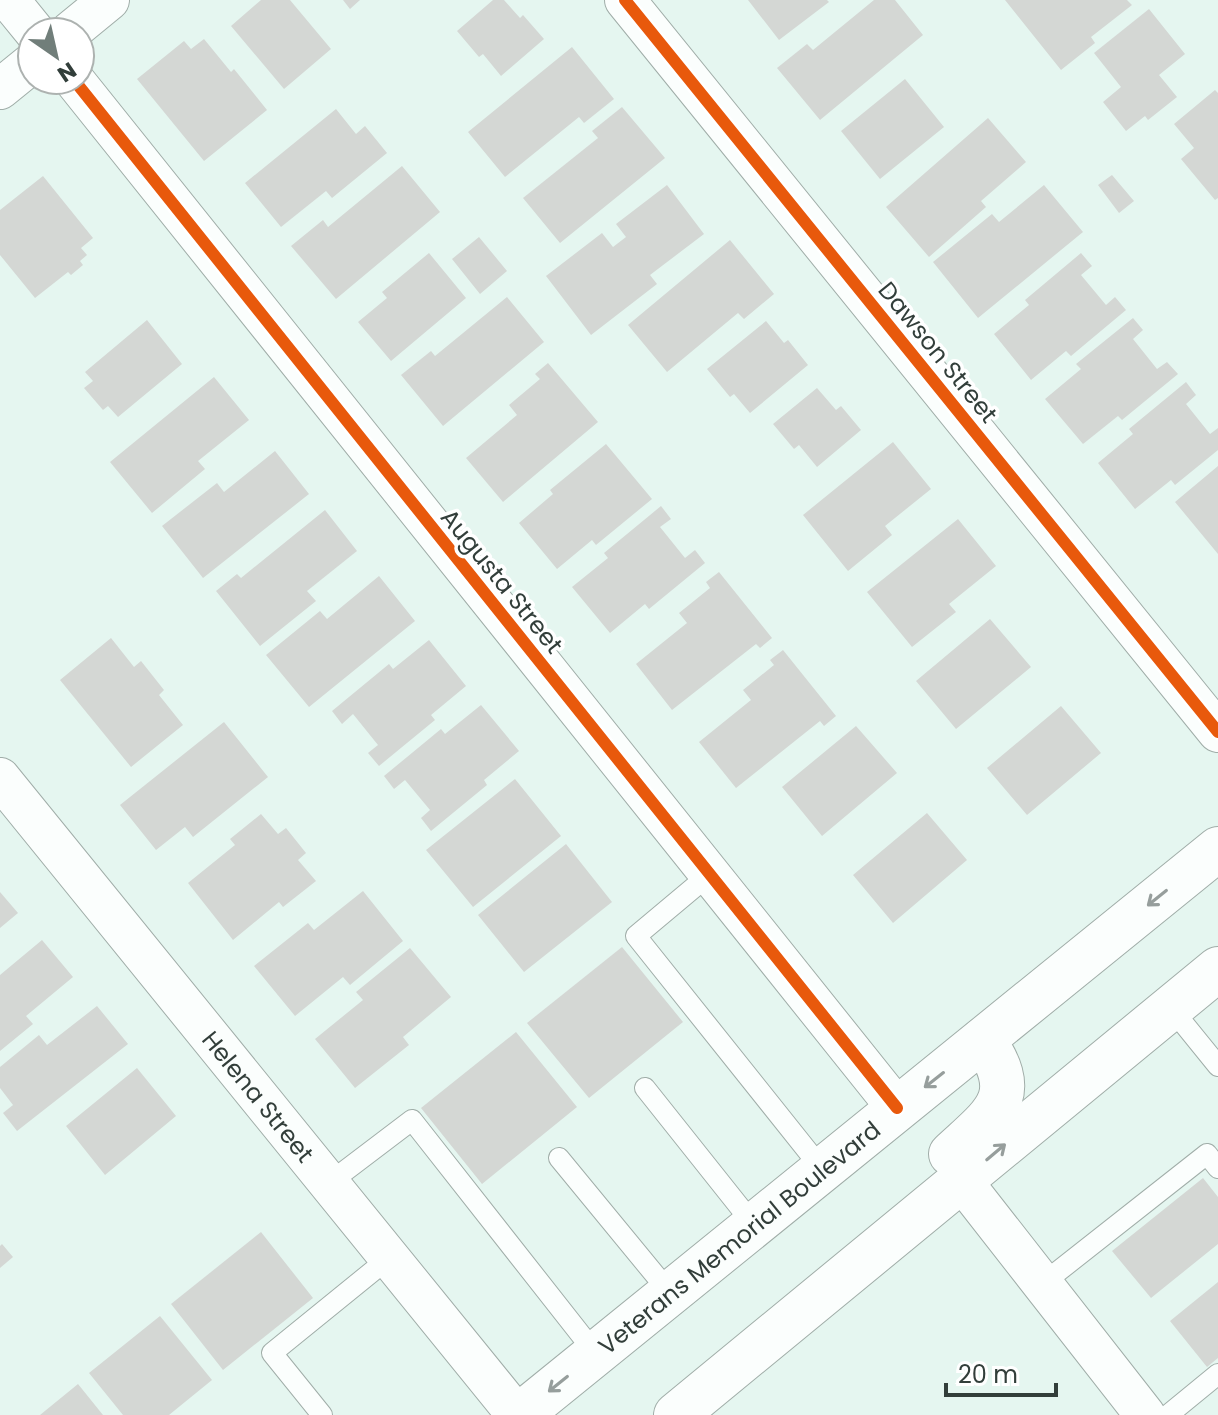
<svg xmlns="http://www.w3.org/2000/svg" width="1218" height="1415" viewBox="0 0 1218 1415" font-family="Poppins,sans-serif">
<style>
.building{fill:#d4d7d4}
.lines{fill:none;stroke-linecap:round;stroke-linejoin:round}
.lane-casing{stroke:#a0ada8;stroke-width:22}
.street-casing{stroke:#a0ada8;stroke-width:42}
.primary-casing{stroke:#a0ada8;stroke-width:46}
.lane{stroke:#fbfefd;stroke-width:20}
.street{stroke:#fbfefd;stroke-width:40}
.primary{stroke:#fbfefd;stroke-width:44}
.cycleway-casing{stroke:#fff;stroke-width:17}
.cycleway{stroke:#e8590c;stroke-width:12}
.oneway{stroke:#969e9c}
.labels{text-anchor:middle;dominant-baseline:central;stroke-width:7;stroke-linejoin:round;paint-order:stroke}
.street-label{font-size:24px;fill:#323e3a;stroke:#fff}
</style>
<rect width="100%" height="100%" fill="#e5f6f0"/>
<!-- building -->
<path class="building" d="M261,0H290L331,49L284,89L231,26Z
M343,0H360L350,9Z
M493,0H504L520,18L523,15L544,39L501,76L483,54L479,57L457,31Z
M748,0H827L829,2L779,40Z
M874,0H895L923,35L820,120L777,68L807,44L813,50Z
M1005,0H1127L1132,5L1091,37L1095,43L1061,70Z
M1149,9L1185,54L1159,75L1177,97L1148,120L1145,116L1126,131L1103,102L1121,87L1094,53Z
M204,39L231,72L234,69L267,110L204,161L137,79L184,41L191,49Z
M572,47L614,99L584,123L579,117L505,177L468,132Z
M905,79L944,127L880,179L841,131Z
M1215,90L1218,93V198L1215,200L1181,159L1194,148L1174,124Z
M622,107L665,158L560,243L523,198L598,138L592,131Z
M336,109L356,134L365,126L387,153L332,198L326,191L281,227L245,183Z
M988,118L1026,162L981,201L986,207L929,257L886,207Z
M402,166L440,212L336,299L291,246L323,220L328,227Z
M1112,175L1134,201L1119,213L1098,185Z
M43,176L93,238L81,248L87,255L80,261L83,265L71,275L68,272L35,298L0,255V210Z
M667,185L704,234L650,275L657,284L591,335L546,276L602,233L613,247L626,237L616,224Z
M1044,185L1083,232L978,318L933,262L992,214L999,222Z
M479,237L507,271L480,294L452,259Z
M730,240L774,294L744,319L738,313L667,372L628,325Z
M429,253L466,298L391,361L358,322L387,298L382,292Z
M1081,253L1092,266L1081,275L1106,305L1115,297L1126,310L1071,356L1066,351L1031,380L994,334L1029,305L1025,300Z
M507,297L544,342L443,426L401,375L431,351L435,356Z
M1133,318L1143,330L1133,339L1157,369L1167,362L1178,374L1122,420L1118,416L1083,444L1045,399L1081,369L1076,364Z
M147,320L182,364L118,417L108,406L103,410L84,388L93,381L85,372Z
M766,321L784,343L788,340L808,365L750,413L734,394L730,397L707,369Z
M548,363L598,422L503,502L466,458L517,415L509,405L540,379L535,374Z
M214,377L249,420L198,461L205,469L152,513L110,462Z
M1186,382L1196,395L1186,404L1210,434L1218,428V450L1175,485L1171,480L1135,509L1098,463L1133,434L1129,429Z
M817,388L836,410L841,406L861,430L817,467L799,445L794,449L773,424Z
M893,442L931,489L885,526L892,535L848,571L803,515Z
M606,444L652,499L596,545L592,540L557,569L519,523L553,494L550,490Z
M275,451L309,494L203,578L162,526L217,483L224,492Z
M1218,466V554L1175,502Z
M661,506L671,519L660,527L685,558L695,550L705,563L649,609L645,604L610,633L572,587L608,558L604,553Z
M325,510L357,551L307,591L316,601L260,646L216,591L237,574L241,578Z
M958,519L996,566L949,604L956,612L912,647L867,592Z
M719,572L772,638L760,648L756,644L672,710L636,664L687,623L679,613L710,588L706,582Z
M379,576L415,621L309,707L266,655L320,611L327,619Z
M990,619L1031,667L956,729L916,681Z
M111,638L134,667L141,661L164,690L159,695L183,725L131,767L60,680Z
M429,640L466,686L431,715L435,720L379,766L368,753L378,745L353,714L342,724L332,711L389,664L393,669Z
M783,650L836,716L824,726L820,721L736,788L699,742L751,700L743,690L774,665L770,660Z
M481,705L519,751L484,780L487,785L431,831L421,818L430,810L405,780L394,789L384,776L441,729L445,734Z
M1061,706L1101,753L1027,815L987,768Z
M224,722L268,777L193,837L185,827L156,850L120,805Z
M856,726L897,773L822,836L782,787Z
M515,779L561,836L473,907L426,850Z
M927,813L967,860L893,923L853,875Z
M261,814L278,834L286,828L306,853L298,860L316,881L283,907L279,902L233,940L188,883L235,845L230,839Z
M566,844L612,902L524,972L478,915Z
M363,891L403,941L350,985L343,977L295,1016L254,966L308,923L314,930Z
M0,892L18,913L0,928Z
M42,940L73,977L26,1016L33,1024L0,1051V975Z
M622,947L683,1022L589,1098L527,1023Z
M410,948L451,997L403,1037L409,1045L355,1088L315,1039L363,1000L356,992Z
M97,1006L128,1044L17,1131L3,1113L13,1105L0,1088V1067L39,1035L47,1045Z
M516,1032L577,1107L482,1184L421,1108Z
M137,1068L176,1116L105,1175L66,1126Z
M1203,1178L1218,1197V1244L1151,1298L1112,1251Z
M261,1232L313,1298L223,1370L171,1304Z
M2,1244L13,1257L0,1268V1246Z
M1218,1282V1358L1207,1367L1170,1321Z
M160,1316L212,1380L169,1415H123L89,1373Z
M78,1384L103,1415H40Z"/>
<g class="lines">
<!-- lane casing -->
<g class="lane-casing">
<path id="lane" d="M710,874L636,936L822,1169
M1171,1008L1218,1066
M645,1088L754,1225
M559,1158L670,1293
M329,1183L412,1120L596,1354
M1042,1284L1207,1154L1218,1168
M322,1415L272,1353L389,1258
M1168,1415L1218,1374"/>
</g>
<!-- street casing -->
<g class="street-casing">
<g id="street">
<path d="M9,0L35,32"/>
<path d="M625,0L1218,732"/>
<path d="M70,32L109,0"/>
<path d="M74,80L897,1108"/>
<path d="M0,89L32,63"/>
<path id="s1" d="M0,778L517,1415"/>
<path d="M962,1181L1145,1415"/>
</g>
</g>
<!-- primary casing -->
<g class="primary-casing">
<g id="primary">
<path d="M951,1154C993,1115 1024,1097 983,1040"/>
<path id="s2" d="M520,1415L1218,849"/>
<path d="M676,1415L1218,969"/>
</g>
</g>
<!-- lane -->
<use href="#lane" class="lane"/>
<!-- street -->
<use href="#street" class="street"/>
<!-- primary -->
<use href="#primary" class="primary"/>
<!-- cycleway casing -->
<g class="cycleway-casing">
<path id="cycleway" d="M625,0L1218,732
M74,80L897,1108"/>
</g>
<!-- cycleway -->
<use href="#cycleway" class="cycleway"/>
</g>
<!-- one-way arrows -->
<defs><path id="oneway-shaft" d="M-6 0H5M1.5-3L5.5 0L1.5 3" fill="none" stroke-width="1.6" stroke-linecap="round" stroke-linejoin="round" transform="scale(2)"/></defs>
<g class="oneway">
<use href="#oneway-shaft" transform="translate(1157 898) rotate(141)"/>
<use href="#oneway-shaft" transform="translate(934 1080) rotate(142)"/>
<use href="#oneway-shaft" transform="translate(996 1152) rotate(-40)"/>
<use href="#oneway-shaft" transform="translate(558 1384) rotate(141)"/>
</g>
<g class="labels">
<!-- street labels -->
<g class="street-label">
<text transform="translate(938 352) rotate(51)">Dawson Street</text>
<text transform="translate(502 581) rotate(51)">Augusta Street</text>
<text stroke="none"><textPath href="#s1" startOffset="410">Helena Street</textPath></text>
<text stroke="none"><textPath href="#s2" startOffset="282">Veterans Memorial Boulevard</textPath></text>
</g>
</g>
<!-- north arrow -->
<g transform="translate(56 56) rotate(146)"><circle r="38" fill="#ffffff" stroke="#adb2b0" stroke-width="2"/>
<path d="M0-6L14 30L0 20L-14 30Z" fill="#717e7a"/>
<text y="-12" font-size="22" font-weight="bold" text-anchor="middle" fill="#323e3a">N</text>
</g>
<!-- scale -->
<path d="M946 1383v12h110v-12" fill="none" stroke="#323e3a" stroke-width="4"/>
<text x="958" y="1383" font-size="24" fill="#323e3a" stroke="#ffffff" stroke-width="6" paint-order="stroke">20 m</text>
</svg>
